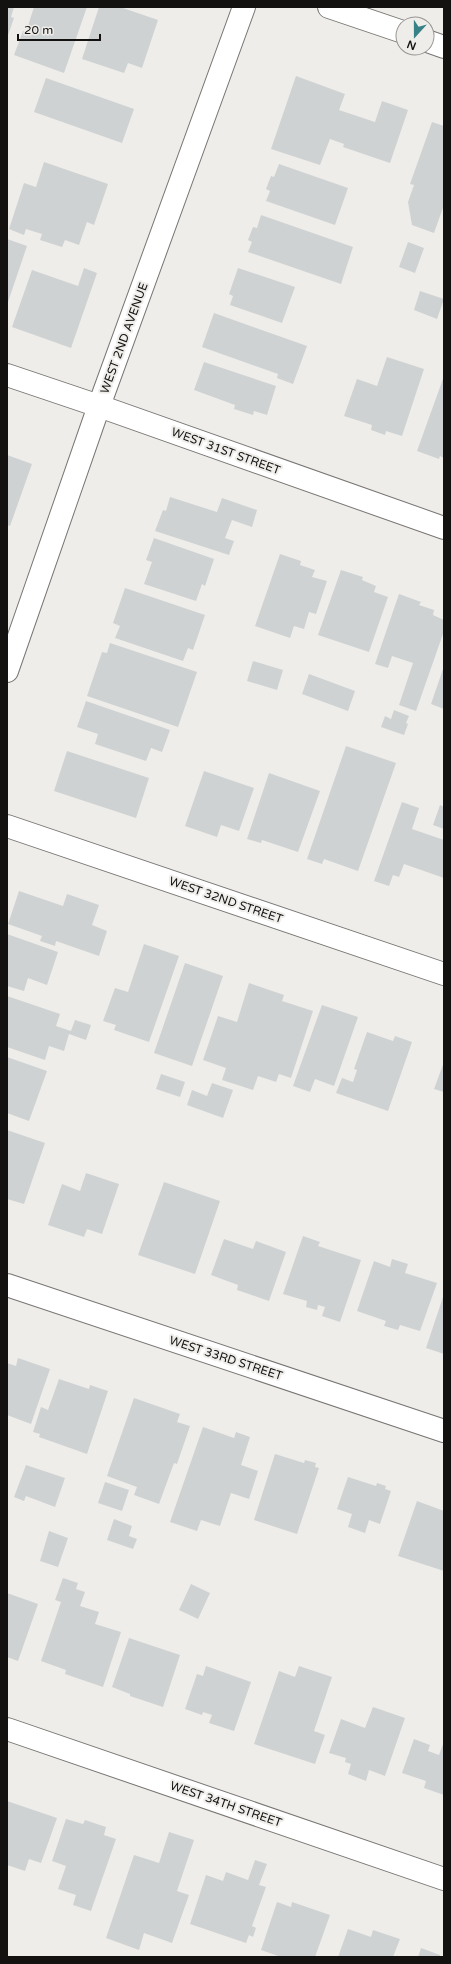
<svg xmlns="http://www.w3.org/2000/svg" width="451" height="1964" viewBox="0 0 451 1964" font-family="'Varela Round',sans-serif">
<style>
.building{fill:#ced2d3}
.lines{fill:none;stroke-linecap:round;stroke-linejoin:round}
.minor-casing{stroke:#787573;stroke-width:24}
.tertiary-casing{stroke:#787573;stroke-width:24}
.minor{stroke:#fff;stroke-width:22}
.tertiary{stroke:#fff;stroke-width:22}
.labels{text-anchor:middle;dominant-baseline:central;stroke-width:4;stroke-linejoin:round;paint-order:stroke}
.street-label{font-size:12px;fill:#131211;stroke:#efedea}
</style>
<rect width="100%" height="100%" fill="#efedea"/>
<!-- building -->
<path class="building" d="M7,7H14L11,17L14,18L7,38Z
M34,7H87L64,73L14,55L23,31L26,32Z
M99,7H120L158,20L142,68L128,63L124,73L82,59Z
M296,76L345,94L339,110L375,122L382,101L408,110L390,163L343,147L344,144L330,139L320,165L271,149Z
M46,78L134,109L122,143L34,112Z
M432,122L444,126V205L434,233L412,225L408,202L414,185L410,184Z
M44,162L108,184L94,225L87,222L79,245L65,240L62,247L40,240L42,234L26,229L24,235L9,229L24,183L36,187Z
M279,164L348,188L335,225L266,201L270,191L266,189L271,176L274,177Z
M261,215L353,247L341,284L248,252L252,242L248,240L253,227L257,228Z
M7,239L27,246L7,305Z
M408,242L424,248L415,273L399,267Z
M84,268L97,273L71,348L12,327L32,270L78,286Z
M238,268L295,287L282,323L230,305L233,296L229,294Z
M420,291L444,299L437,319L414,310Z
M214,313L307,346L293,384L277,378L278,374L202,347Z
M387,357L424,369L402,436L386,431L385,435L371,430L372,425L344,416L357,379L377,386Z
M204,362L276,386L267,415L254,411L253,415L234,409L235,405L194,390Z
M444,376V458L440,456L439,459L417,451Z
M7,455L32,464L10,526L7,525Z
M170,497L217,512L222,498L257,510L252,527L232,520L225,538L234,541L229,555L155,531L163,510L166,511Z
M154,538L214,559L205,586L202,584L196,601L144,584L152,562L146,560Z
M280,554L301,561L300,565L315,570L312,577L327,581L316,614L309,612L304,629L294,626L290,638L255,626Z
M341,570L363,577L362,580L376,586L374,592L388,597L369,652L318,635Z
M125,588L205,615L193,650L188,648L183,661L115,638L120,626L113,623Z
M399,594L421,602L419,605L434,610L433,615L444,620V631L416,711L399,705L413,663L392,656L388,668L375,664Z
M110,643L197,672L178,727L87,696L102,652L107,653Z
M253,661L283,670L277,690L247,681Z
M444,666V709L431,704Z
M309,674L355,691L348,711L302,694Z
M86,701L170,730L162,752L151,748L146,761L95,744L98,734L77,727Z
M394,710L409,716L406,723L408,724L404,735L381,727L385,716L391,719Z
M346,746L396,763L358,871L324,859L322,864L307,859Z
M67,751L149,778L136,818L54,791Z
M204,771L254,788L239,831L221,825L217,837L185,826Z
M269,773L320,791L298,852L262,840L261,843L247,839Z
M402,802L419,808L412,829L444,840V878L404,864L399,877L393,875L389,886L374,881Z
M440,805L444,807V829L433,825Z
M19,891L63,906L67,894L99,905L92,925L107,931L99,956L56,941L55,946L40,941L42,936L8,924Z
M7,934L58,952L47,985L28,978L24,991L7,986Z
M144,944L179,956L149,1042L114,1030L116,1025L103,1021L115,988L128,992Z
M185,963L223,976L192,1066L154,1053Z
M249,983L284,995L282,1001L313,1011L291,1078L279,1074L276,1082L258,1076L253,1090L222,1080L226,1068L203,1060L218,1016L237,1022Z
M7,996L60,1014L56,1026L71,1031L75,1020L91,1025L86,1040L69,1034L64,1051L49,1046L45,1060L7,1047Z
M322,1005L358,1017L334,1086L315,1079L310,1092L293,1086Z
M367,1032L393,1041L395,1036L412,1042L388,1111L336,1093L342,1078L353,1082L357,1070L354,1069Z
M7,1057L47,1071L29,1121L7,1113Z
M444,1062V1092L434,1089Z
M161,1074L185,1082L180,1097L156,1089Z
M212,1083L233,1090L223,1118L187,1105L192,1090L207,1096Z
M7,1130L45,1143L24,1204L7,1199Z
M86,1173L119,1184L102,1234L87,1229L84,1237L48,1225L62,1184L80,1191Z
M164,1182L220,1201L195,1274L138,1255Z
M303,1236L320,1242L318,1246L361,1260L340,1322L322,1316L325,1307L318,1305L317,1310L306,1307L307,1301L283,1294Z
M224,1239L253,1249L256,1241L286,1252L269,1301L237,1290L238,1285L211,1275Z
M392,1259L408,1264L405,1273L437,1283L420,1331L400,1325L398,1330L384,1326L386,1321L357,1311L374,1261L390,1267Z
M444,1294V1354L426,1348Z
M18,1358L50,1369L31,1424L7,1415V1363L16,1366Z
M59,1379L89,1389L90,1385L108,1391L87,1454L39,1437L40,1434L33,1432L41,1407L48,1410Z
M134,1398L180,1414L177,1422L190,1426L177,1464L174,1463L159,1504L134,1495L137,1487L107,1476Z
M203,1427L234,1438L236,1432L250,1437L241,1465L258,1471L249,1499L231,1493L220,1526L201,1520L197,1531L170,1522Z
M275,1454L304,1463L305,1460L316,1463L315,1467L319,1468L297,1534L254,1520Z
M26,1465L65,1478L55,1507L26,1496L24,1501L14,1497Z
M348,1477L376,1486L377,1483L386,1486L385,1489L391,1491L380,1524L369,1520L365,1533L348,1527L352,1514L337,1509Z
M105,1482L129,1490L122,1511L98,1503Z
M417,1501L444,1511V1571L398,1556Z
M114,1519L132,1526L129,1536L137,1539L133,1549L107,1540Z
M49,1531L68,1538L58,1567L40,1561Z
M63,1578L78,1583L76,1589L85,1592L80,1606L99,1612L95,1624L121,1632L103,1687L65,1674L66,1670L41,1661L61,1602L55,1600Z
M191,1584L210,1593L198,1619L179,1610Z
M7,1593L38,1604L18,1661L7,1657Z
M129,1638L180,1655L163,1707L130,1696V1694L112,1687Z
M206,1666L251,1682L234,1731L209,1723L212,1715L203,1712L202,1715L185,1709L197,1674L203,1676Z
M299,1666L332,1677L314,1731L325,1735L315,1764L254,1744L279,1671L295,1677Z
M373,1707L405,1718L385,1776L369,1770L366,1781L348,1774L351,1764L345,1762L346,1758L329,1753L341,1719L365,1728Z
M414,1739L430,1745L428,1751L439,1755L443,1744L444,1745V1795L424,1788L426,1781L402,1773Z
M7,1801L57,1818L41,1863L29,1859L25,1871L7,1865Z
M66,1819L83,1824L85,1820L106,1827L104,1835L116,1839L91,1911L73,1905L76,1895L58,1889L66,1866L52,1861Z
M169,1832L194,1840L177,1891L189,1895L172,1943L144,1933L139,1950L106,1938L134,1855L159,1863Z
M255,1860L267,1864L259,1885L266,1887L252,1926L256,1928L253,1937L249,1935L246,1943L190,1924L206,1875L223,1881L226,1872L248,1880Z
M277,1902L291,1907L292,1902L330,1915L315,1957H281L261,1950Z
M348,1929L371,1937L373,1930L400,1939L393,1957H338Z
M421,1948L440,1955V1957H418Z"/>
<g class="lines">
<!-- minor casing -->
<g class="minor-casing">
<path id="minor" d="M329,7L403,32
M427,41L444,47
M7,375L99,406L444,528
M7,671L99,406L244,7
M7,1285L444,1431
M7,1729L444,1879"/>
</g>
<!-- tertiary casing -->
<g class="tertiary-casing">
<path id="tertiary" d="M7,826L444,974"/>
</g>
<!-- minor -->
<use href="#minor" class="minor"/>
<!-- tertiary -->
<use href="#tertiary" class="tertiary"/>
</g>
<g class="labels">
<!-- street labels -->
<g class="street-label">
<text transform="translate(124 338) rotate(-70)">WEST 2ND AVENUE</text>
<text transform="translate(226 451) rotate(20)">WEST 31ST STREET</text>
<text transform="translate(226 900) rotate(19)">WEST 32ND STREET</text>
<text transform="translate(226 1358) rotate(18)">WEST 33RD STREET</text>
<text transform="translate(226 1804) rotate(19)">WEST 34TH STREET</text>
</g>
</g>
<!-- border -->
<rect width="451" height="1964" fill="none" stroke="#131211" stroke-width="16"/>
<!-- north arrow -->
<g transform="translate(415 36) rotate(201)"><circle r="19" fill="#efedea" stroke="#979593"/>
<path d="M0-3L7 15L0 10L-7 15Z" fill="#388186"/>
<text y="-6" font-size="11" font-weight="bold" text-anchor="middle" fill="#131211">N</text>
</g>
<!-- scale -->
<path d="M18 34v6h82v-6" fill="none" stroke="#131211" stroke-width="2"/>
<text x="24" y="34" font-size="12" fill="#131211" stroke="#efedea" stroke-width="3" paint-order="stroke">20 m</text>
</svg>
